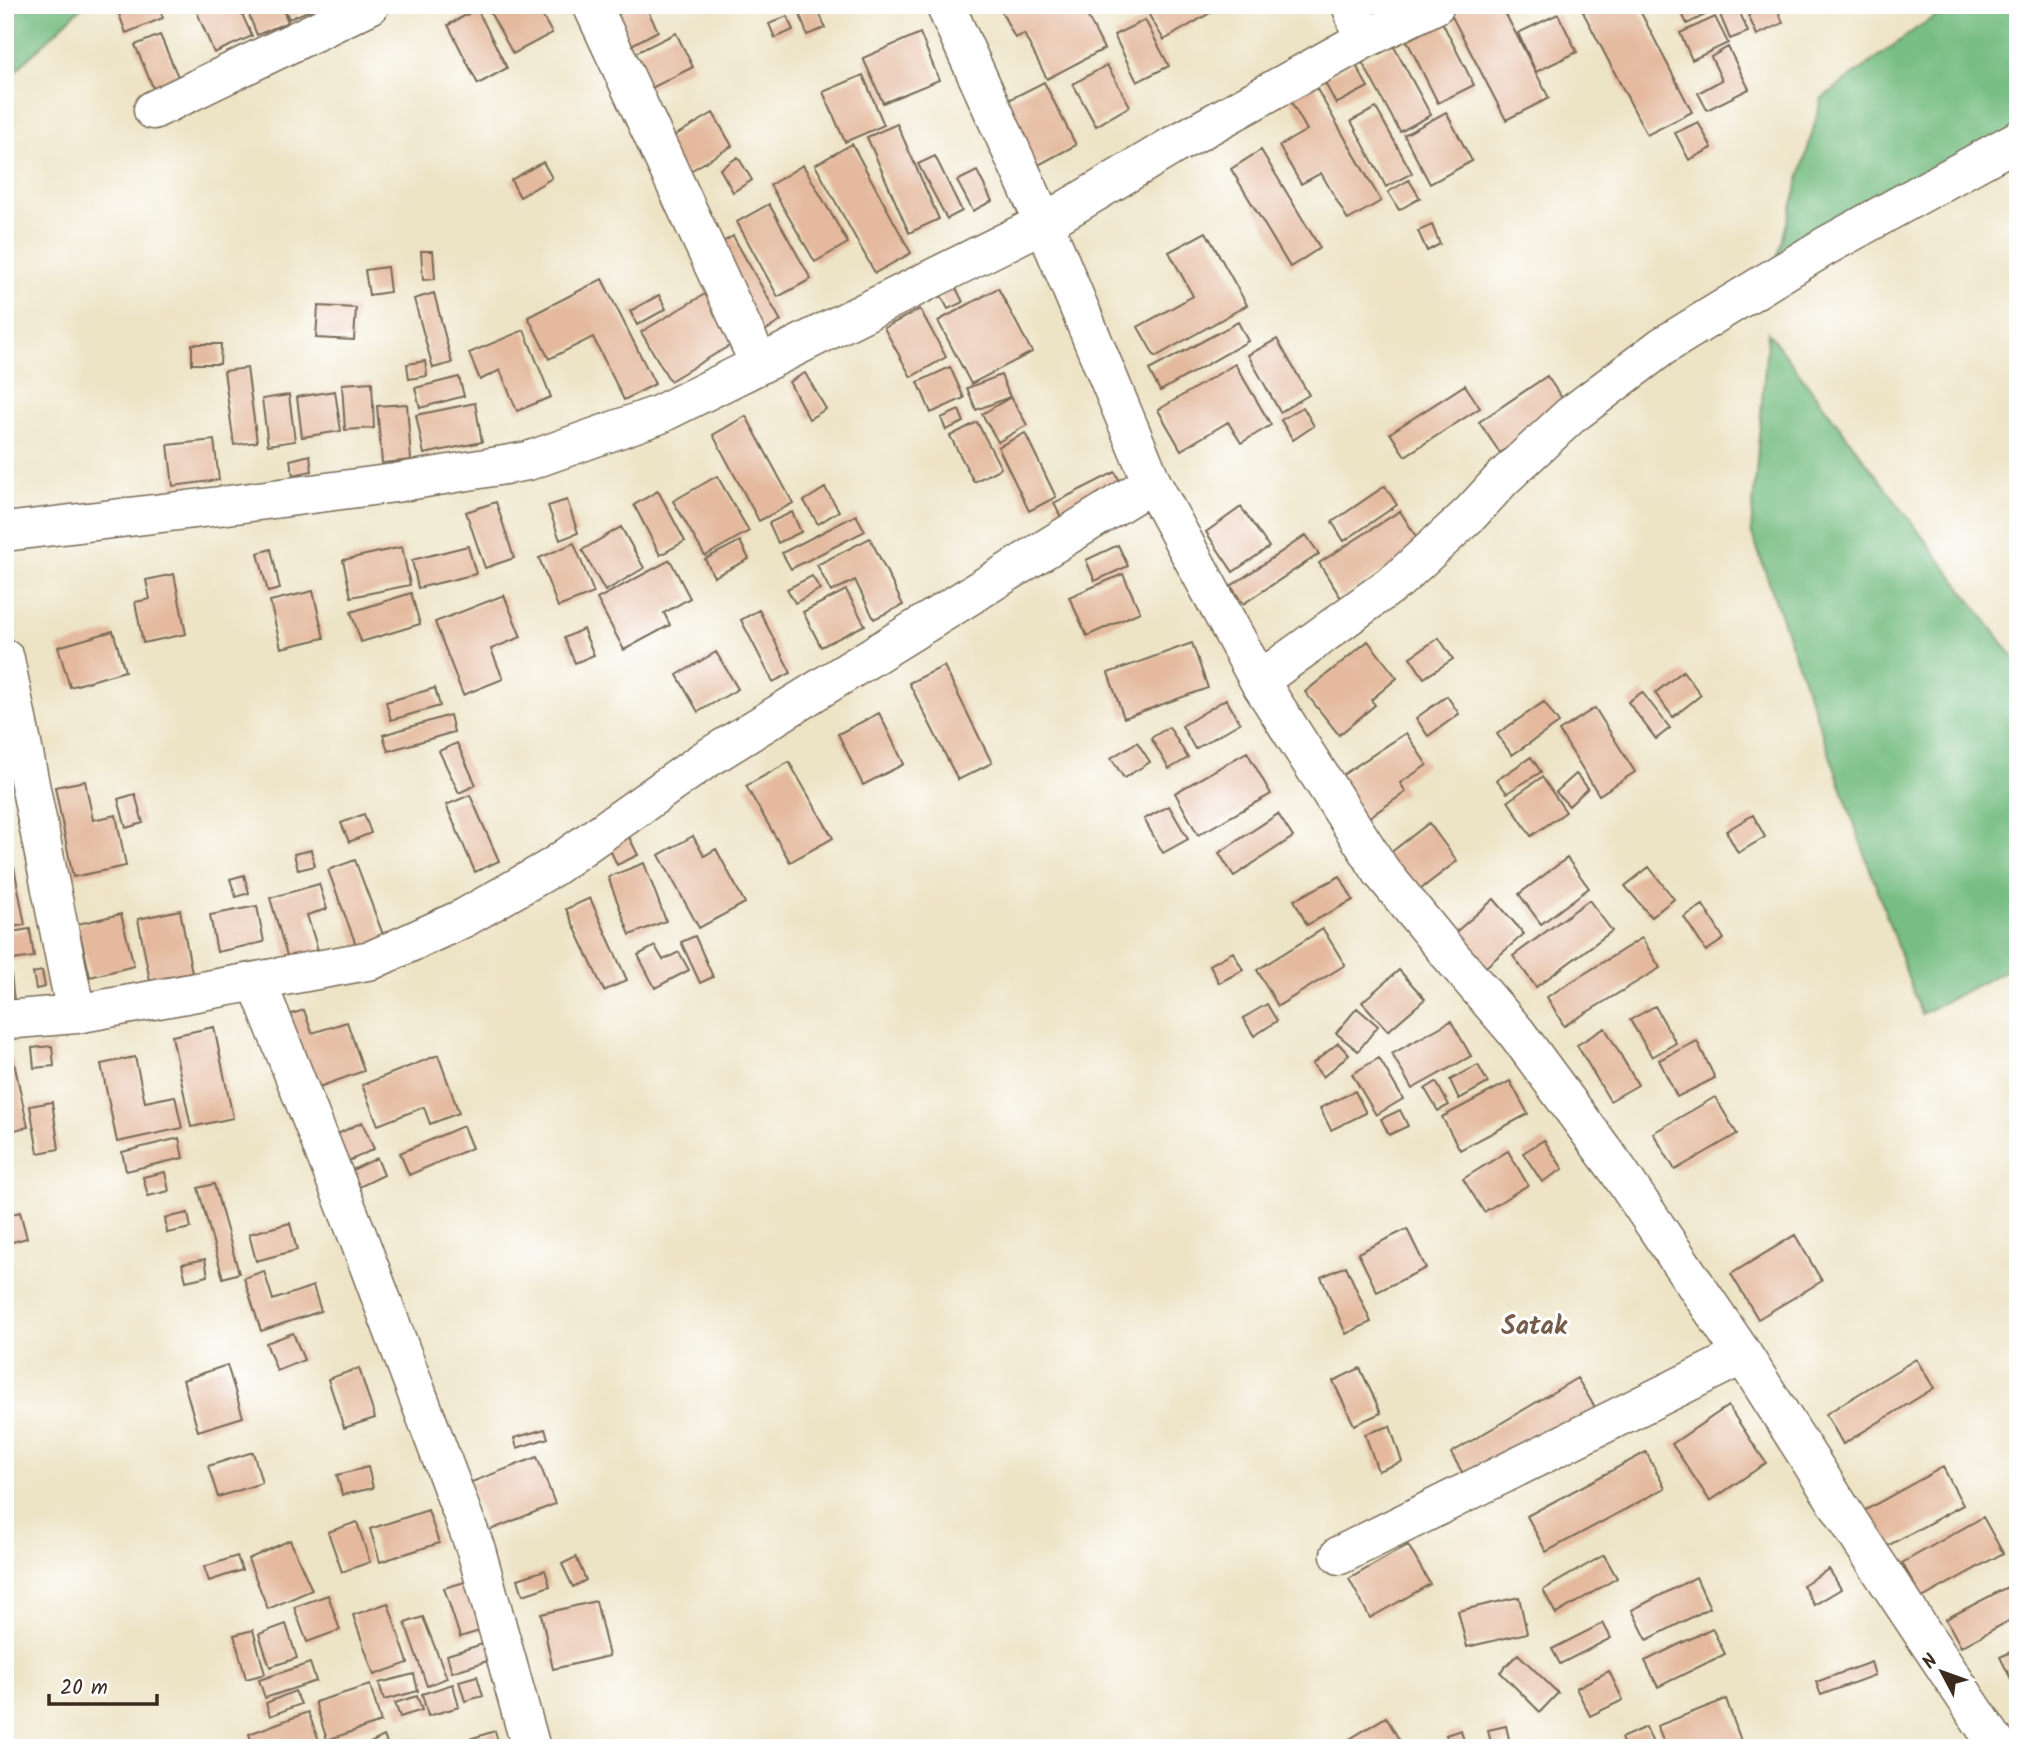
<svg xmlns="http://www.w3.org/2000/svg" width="2023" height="1753" viewBox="0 0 2023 1753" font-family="Kalam,sans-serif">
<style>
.forest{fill:#78be83;stroke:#5a7450;stroke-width:2}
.building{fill:#e4b99d}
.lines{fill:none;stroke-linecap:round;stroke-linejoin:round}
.minor-casing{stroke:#796b58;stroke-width:41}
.minor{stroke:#fff;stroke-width:38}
.labels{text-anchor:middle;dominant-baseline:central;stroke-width:6;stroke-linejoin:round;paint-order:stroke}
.quarter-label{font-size:26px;font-weight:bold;fill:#765c4a;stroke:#fff}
</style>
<rect width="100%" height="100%" fill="#fff"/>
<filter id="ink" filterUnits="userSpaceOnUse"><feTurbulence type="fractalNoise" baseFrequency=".0143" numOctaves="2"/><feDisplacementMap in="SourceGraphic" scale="14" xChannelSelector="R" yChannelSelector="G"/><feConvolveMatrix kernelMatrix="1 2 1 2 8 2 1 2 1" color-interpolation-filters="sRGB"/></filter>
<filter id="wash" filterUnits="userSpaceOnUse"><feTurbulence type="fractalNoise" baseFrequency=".00686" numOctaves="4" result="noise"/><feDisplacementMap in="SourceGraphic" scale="28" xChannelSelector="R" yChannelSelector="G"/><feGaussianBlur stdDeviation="1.57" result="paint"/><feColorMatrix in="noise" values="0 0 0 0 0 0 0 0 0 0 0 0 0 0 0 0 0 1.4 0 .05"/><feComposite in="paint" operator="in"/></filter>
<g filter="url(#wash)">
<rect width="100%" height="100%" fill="#ede3c5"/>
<!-- forest -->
<path class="forest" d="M5,5H84L5,81Z
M1954,5H2018V148L1774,269L1822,98L1917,28Z
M1768,332L2018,663V964L1921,1014L1751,531Z"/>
<g id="blocks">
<!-- building -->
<path class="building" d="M118,5H158L163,18L126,33L116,6Z
M194,5H238L252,36L214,53Z
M245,5H281L288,22L257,35Z
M283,5H322L289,19Z
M486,5H536L552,33L513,54Z
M636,5H645L658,31L620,51L605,21Z
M761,5H778L764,11Z
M805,5H817L825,28L807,35L798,8Z
M998,5H1082L1104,49L1047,79L1024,34L1015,38Z
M1143,5H1213L1215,10L1164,40Z
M1451,5H1501L1549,98L1506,120L1447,7Z
M1597,5H1637L1692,112L1647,135L1583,12Z
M1678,5H1713L1715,10L1687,24Z
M1716,5H1737L1748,32L1730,39Z
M1768,5H1776L1783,23L1757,35L1748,15Z
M477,9L507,68L478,84L448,25Z
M1558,14L1577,52L1536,72L1518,33Z
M787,16L793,30L775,38L769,24Z
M1715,17L1728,43L1692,60L1680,33Z
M1440,18L1474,85L1438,103L1405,37Z
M1145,20L1169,66L1137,82L1114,35Z
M676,33L693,67L640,94L623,59Z
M920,33L939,80L883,103L863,58Z
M160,35L179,79L154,90L135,45Z
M1393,45L1431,115L1400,132L1362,62Z
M1728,47L1749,89L1707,110L1698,93L1722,80L1711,57Z
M1354,62L1368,87L1336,104L1323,79Z
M1107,65L1130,106L1096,126L1073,84Z
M863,75L884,125L845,142L823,92Z
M1310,77L1381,201L1348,220L1321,173L1301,184L1279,146L1307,130L1285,91Z
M1044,82L1076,145L1031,169L999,105Z
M1376,108L1412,173L1386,187L1351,121Z
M1446,112L1472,161L1430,184L1404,135Z
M713,113L732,146L682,176L662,143Z
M1698,122L1712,148L1689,160L1675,133Z
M897,124L939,219L909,233L867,137Z
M852,144L911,253L875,273L815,165Z
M1261,150L1320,248L1290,267L1231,169Z
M935,156L962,211L947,219L918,164Z
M738,157L752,180L733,192L720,169Z
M543,162L552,178L520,197L511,180Z
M803,165L848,243L815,262L770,185Z
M977,171L992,201L973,211L957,181Z
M1409,180L1420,198L1399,210L1388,192Z
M769,204L811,279L778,297L737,222Z
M1432,225L1440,244L1427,251L1418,231Z
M1206,232L1247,305L1155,357L1138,327L1193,296L1169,252Z
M733,236L781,321L758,335L709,250Z
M421,251H433L435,279L423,280Z
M387,267L390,292L369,295L365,270Z
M602,279L655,384L624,400L593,337L549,359L528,317Z
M955,286L963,302L948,309L940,294Z
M998,288L1032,352L971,384L938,321Z
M710,291L739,340L670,381L641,332Z
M434,293L452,363L433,368L414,299Z
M659,295L666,309L637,325L630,311Z
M318,306L356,308L354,340L316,338Z
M920,309L946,357L911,377L884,328Z
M1238,322L1248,341L1160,391L1149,370Z
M524,330L551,397L517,411L500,370L480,380L469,353Z
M1277,339L1309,395L1280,412L1248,355Z
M192,344H221L220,364H192Z
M425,361L427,376L409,379L407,364Z
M1235,364L1271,425L1241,443L1228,422L1181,450L1158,410Z
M950,367L964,398L931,413L918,382Z
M247,368L257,442L234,445L224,371Z
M805,373L826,409L809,419L789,382Z
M1001,375L1010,397L976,410L967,388Z
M1547,376L1568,407L1500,453L1479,422Z
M459,377L464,396L420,408L415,388Z
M372,382L374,428L345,430L342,384Z
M1465,385L1480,408L1405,456L1390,433Z
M335,391L341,431L302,437L297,397Z
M289,395L295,441L268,445L262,399Z
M1011,397L1027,425L998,442L982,414Z
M475,403L482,442L424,454L416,415Z
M407,404L411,460L382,463L377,406Z
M1303,407L1314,426L1293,440L1281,420Z
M959,410L964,422L946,430L941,418Z
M746,416L793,503L759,521L713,435Z
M977,422L1001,468L974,482L950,436Z
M1025,433L1056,497L1029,511L998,447Z
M5,437L11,465L5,466Z
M214,440L219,480L173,486L168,445Z
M310,455L312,471L293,475L290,460Z
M1115,472L1124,489L1062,520L1054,503Z
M717,476L749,531L705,556L673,501Z
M1385,486L1397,505L1344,541L1332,522Z
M825,488L839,511L818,524L804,501Z
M658,491L685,541L660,555L634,505Z
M567,500L578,533L560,540L548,506Z
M496,502L514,558L485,568L466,512Z
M1241,507L1269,547L1233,572L1206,532Z
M1400,511L1422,546L1341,598L1319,563Z
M792,512L801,532L778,543L769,523Z
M856,515L865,531L791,569L782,553Z
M621,527L644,568L605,591L582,550Z
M1306,535L1319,554L1243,604L1231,586Z
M870,538L903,605L874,619L855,580L831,592L817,565Z
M740,541L749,559L714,577L705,559Z
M574,543L594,593L558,607L539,558Z
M1118,545L1128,566L1095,581L1086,560Z
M468,546L476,574L418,588L412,560Z
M402,547L410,585L351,597L343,560Z
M271,549L280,589L268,592L258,553Z
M670,560L690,598L664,613L670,625L624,650L597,599Z
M174,574L186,634L143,643L135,602L150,599L146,580Z
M1123,574L1140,612L1087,636L1069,597Z
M812,576L820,589L795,603L787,589Z
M846,590L865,625L821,647L803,612Z
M313,591L324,638L281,648L270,601Z
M411,593L420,624L361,642L351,612Z
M504,595L521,637L491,649L503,679L463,695L435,622Z
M759,610L791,673L773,682L741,620Z
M583,629L594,655L575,663L564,638Z
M113,631L125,671L70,687L58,647Z
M1439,638L1453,659L1424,678L1410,657Z
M1368,641L1397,678L1371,700L1375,705L1339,735L1305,692Z
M1192,643L1208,688L1124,718L1108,673Z
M716,652L738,689L698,712L677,675Z
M944,666L992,763L958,780L909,683Z
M1683,671L1701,695L1673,717L1655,693Z
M435,688L440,706L391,720L386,702Z
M1642,692L1670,728L1656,739L1628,702Z
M1447,696L1459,714L1428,736L1416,718Z
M1226,699L1240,723L1195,749L1182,726Z
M1544,702L1559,723L1512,755L1497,734Z
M1595,708L1635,772L1599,795L1559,731Z
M879,713L904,764L863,785L838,734Z
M450,715L454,732L388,751L383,735Z
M1169,727L1188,758L1169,769L1151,738Z
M1406,733L1427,765L1400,783L1406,792L1362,822L1335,780Z
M1137,742L1150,762L1124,778L1111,758Z
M457,743L476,785L459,793L439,751Z
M1247,752L1271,794L1198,835L1175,793Z
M1531,757L1541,772L1507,793L1497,780Z
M789,762L833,838L790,862L746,786Z
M1576,774L1588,788L1569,806L1556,792Z
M1542,777L1566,812L1531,836L1508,801Z
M85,781L93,820L116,815L126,866L73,877L55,787Z
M135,794L143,823L126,828L118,799Z
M470,795L499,861L475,872L446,805Z
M1169,806L1188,839L1163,853L1144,819Z
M364,814L371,833L349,842L341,823Z
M1278,814L1293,837L1234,876L1219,853Z
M1753,815L1765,837L1738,853L1726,831Z
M1429,823L1457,861L1413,895L1385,857Z
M5,830L13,855L5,857Z
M693,836L704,856L716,849L745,903L699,928L659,855Z
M629,837L638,855L617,865L609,847Z
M311,850L315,866L298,870L294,854Z
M1567,858L1589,888L1541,924L1519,894Z
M355,860L385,940L358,950L328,870Z
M644,863L666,921L630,935L608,877Z
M14,867L25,925L5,928V869Z
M1649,867L1674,899L1651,917L1625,886Z
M244,875L249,893L236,897L230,879Z
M1340,876L1353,900L1307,925L1294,900Z
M319,884L327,909L307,915L318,950L288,959L270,898Z
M590,898L627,980L604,991L566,909Z
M1494,899L1524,934L1480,972L1450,937Z
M1589,900L1612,931L1536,987L1513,956Z
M1703,905L1724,939L1706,951L1684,917Z
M257,906L264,942L217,952L210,915Z
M180,910L192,973L150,981L138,919Z
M121,914L134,966L90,977L78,924Z
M30,929L34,957L5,961V933Z
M1323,929L1345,965L1278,1006L1257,970Z
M695,936L713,977L700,983L681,942Z
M1642,938L1660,968L1564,1026L1547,997Z
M655,946L663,960L679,952L689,970L655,988L638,955Z
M1233,952L1243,970L1219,983L1210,965Z
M1399,970L1425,999L1388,1031L1362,1002Z
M42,971L45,987L36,989L33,973Z
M5,974H11L14,1001L5,1002Z
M1267,1004L1277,1021L1254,1036L1243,1018Z
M1655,1006L1676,1043L1652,1057L1630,1020Z
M1357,1008L1378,1026L1358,1051L1336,1033Z
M304,1010L312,1033L347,1022L364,1071L302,1093L276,1019Z
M1451,1021L1471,1056L1412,1089L1392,1054Z
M214,1027L233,1118L191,1127L172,1036Z
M1605,1028L1638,1085L1610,1101L1577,1045Z
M1697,1041L1715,1078L1677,1097L1659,1060Z
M1338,1043L1349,1055L1323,1077L1312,1064Z
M52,1046L54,1066L34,1068L32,1048Z
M438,1055L459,1113L430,1124L424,1107L378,1125L362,1085Z
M135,1057L145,1102L175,1096L182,1128L117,1142L101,1064Z
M13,1058L28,1127L5,1132V1059Z
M1379,1058L1403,1099L1376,1115L1352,1074Z
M1478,1065L1488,1083L1459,1099L1450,1080Z
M1510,1081L1528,1114L1460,1150L1442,1117Z
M1436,1082L1449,1105L1438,1111L1425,1089Z
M1355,1091L1366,1113L1331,1130L1320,1108Z
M1715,1097L1737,1134L1675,1170L1653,1133Z
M52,1102L59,1149L38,1153L30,1106Z
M1400,1110L1408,1126L1389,1135L1381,1119Z
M362,1122L374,1149L337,1167L325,1140Z
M463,1126L472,1148L409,1175L400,1153Z
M179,1138L183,1158L126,1171L122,1152Z
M1544,1140L1563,1169L1542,1182L1523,1153Z
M1508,1151L1528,1185L1484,1212L1463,1179Z
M377,1158L384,1175L347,1193L340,1176Z
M165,1172L169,1191L148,1196L143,1177Z
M214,1184L239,1273L223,1278L198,1188Z
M20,1212L27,1238L5,1244V1216Z
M188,1213L191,1228L167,1233L165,1218Z
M290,1223L297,1250L256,1261L249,1234Z
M1407,1229L1426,1268L1377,1292L1358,1253Z
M1795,1235L1822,1281L1758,1319L1731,1274Z
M205,1259L208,1276L186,1281L182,1264Z
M1346,1266L1371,1322L1346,1334L1321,1277Z
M264,1271L273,1300L313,1286L321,1311L261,1331L244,1278Z
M293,1333L304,1360L277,1371L266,1343Z
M1916,1359L1934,1388L1843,1444L1826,1414Z
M227,1365L243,1417L198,1431L183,1380Z
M359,1368L375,1418L344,1428L328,1379Z
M1360,1368L1381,1413L1354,1425L1333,1381Z
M1577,1378L1596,1409L1469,1484L1451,1453Z
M1728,1406L1766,1463L1710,1501L1672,1444Z
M1390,1426L1402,1462L1378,1471L1365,1434Z
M545,1429L548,1438L517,1448L514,1438Z
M253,1452L262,1483L218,1497L208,1466Z
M1646,1452L1665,1488L1546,1552L1527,1516Z
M537,1457L555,1504L488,1531L469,1483Z
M368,1467L373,1488L342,1495L337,1475Z
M1943,1467L1963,1505L1882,1549L1862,1512Z
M428,1510L439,1543L380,1562L370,1529Z
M1983,1517L2003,1553L1922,1598L1902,1563Z
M357,1522L370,1562L342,1572L328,1532Z
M290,1540L312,1590L268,1609L248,1559Z
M1408,1545L1430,1584L1370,1618L1349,1579Z
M1604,1555L1617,1578L1556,1614L1543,1590Z
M237,1556L242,1570L209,1581L204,1567Z
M576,1557L586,1580L573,1587L562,1564Z
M1829,1569L1841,1589L1814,1605L1803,1585Z
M545,1570L550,1586L523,1595L518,1579Z
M1696,1577L1710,1608L1647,1640L1632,1610Z
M472,1580L486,1629L460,1637L444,1588Z
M2009,1586L2018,1602V1616L1961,1647L1946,1619Z
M328,1595L340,1630L307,1642L294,1607Z
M1519,1597L1527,1633L1467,1647L1458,1611Z
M596,1601L609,1656L553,1669L541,1614Z
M388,1603L408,1663L374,1675L353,1615Z
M423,1617L447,1678L427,1686L405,1623Z
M1603,1623L1611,1638L1560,1664L1552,1649Z
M286,1624L297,1658L270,1667L259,1634Z
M1712,1628L1725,1654L1658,1687L1645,1661Z
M253,1630L265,1674L246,1679L234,1635Z
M489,1642L494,1659L452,1672L447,1655Z
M2018,1649V1693L2000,1657Z
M1518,1654L1558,1693L1540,1712L1500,1672Z
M1871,1662L1875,1675L1821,1695L1816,1682Z
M310,1663L316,1681L265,1698L259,1680Z
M1609,1671L1623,1700L1590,1716L1576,1688Z
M414,1674L418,1691L384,1700L379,1683Z
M477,1676L483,1696L465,1701L459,1681Z
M453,1684L459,1707L428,1716L422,1694Z
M370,1685L381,1722L327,1740L315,1702Z
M295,1691L301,1704L270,1716L266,1703Z
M417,1696L422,1710L400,1717L395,1703Z
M1726,1699L1741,1741L1723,1748H1666L1657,1726Z
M308,1712L322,1748H254L249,1734Z
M1386,1717L1403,1746L1401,1748H1335Z
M1506,1726L1510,1743L1492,1747L1488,1730Z
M1646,1727L1655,1748H1625L1621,1738Z
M1461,1730L1466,1748H1450L1446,1735Z
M495,1731L500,1748H451L450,1745Z
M384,1736L389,1748H360Z"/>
</g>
</g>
<g filter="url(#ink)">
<use href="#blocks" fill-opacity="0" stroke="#796b58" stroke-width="2"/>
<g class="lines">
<!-- minor casing -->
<g class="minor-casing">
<path id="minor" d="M592,5L759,363
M945,5L1044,223L1152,483L1259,681L1381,871L1444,948L1516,1032L1617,1169L1743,1355L1862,1542L1999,1748
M1351,5L1363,40
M153,110L370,5
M5,532L236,504L395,483L528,461L658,415L1044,223L1174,145L1363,40L1435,5
M5,659L76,1014
M1259,681L1398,580L1471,513L1503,478L1570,416L1663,346L1824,247L2018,140
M257,982L355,1229L476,1550L531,1748
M5,1020L76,1014L372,960L464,918L553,867L703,761L1152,483
M1340,1555L1743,1355"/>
</g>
<!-- minor -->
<use href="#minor" class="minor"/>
</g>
</g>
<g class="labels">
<!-- quarter labels -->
<g class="quarter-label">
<text x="1534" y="1327">Satak</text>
</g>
</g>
<!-- margin -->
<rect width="2023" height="1753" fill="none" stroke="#fff" stroke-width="28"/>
<!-- north arrow -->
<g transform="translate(1942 1672) rotate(311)" stroke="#ffffff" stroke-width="5" paint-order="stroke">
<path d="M0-5L12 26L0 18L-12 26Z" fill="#3b2a1e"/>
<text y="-10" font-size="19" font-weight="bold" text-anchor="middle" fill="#3b2a1e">N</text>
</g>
<!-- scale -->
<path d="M49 1694v10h108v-10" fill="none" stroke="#3b2a1e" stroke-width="3.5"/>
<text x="60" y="1694" font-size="21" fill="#3b2a1e" stroke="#ffffff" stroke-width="5" paint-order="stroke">20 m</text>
</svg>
